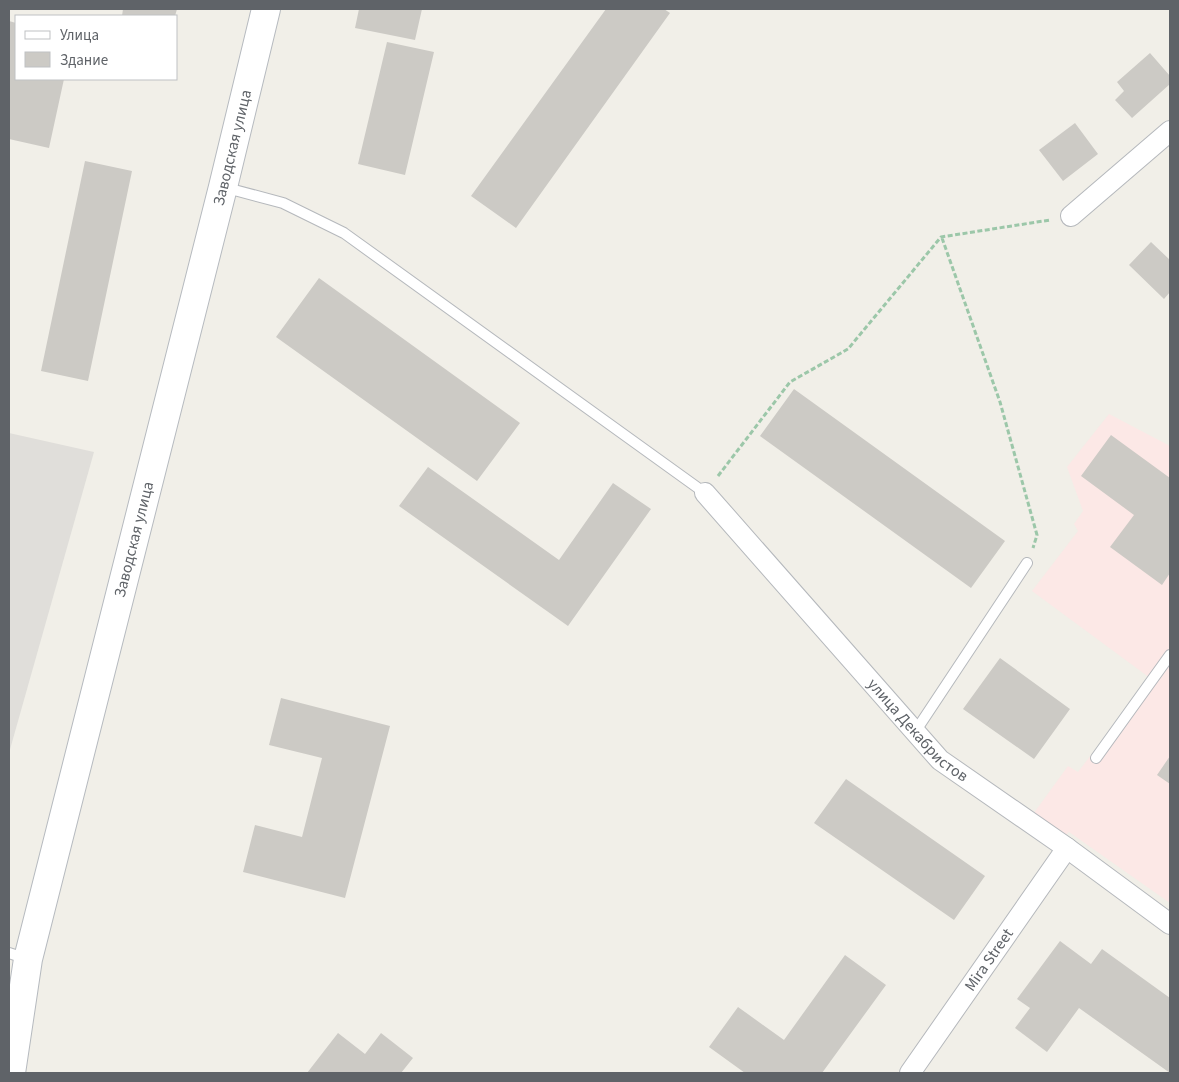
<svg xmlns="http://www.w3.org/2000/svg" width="1179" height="1082" viewBox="0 0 1179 1082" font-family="'Source Sans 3',sans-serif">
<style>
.industrial{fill:#e0deda}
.medical{fill:#fce8e6}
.building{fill:#cccac5}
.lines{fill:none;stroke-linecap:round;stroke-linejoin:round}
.lane-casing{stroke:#b5b8bc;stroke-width:12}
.street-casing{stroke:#b5b8bc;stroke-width:22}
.secondary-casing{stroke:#b6babf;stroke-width:30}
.path{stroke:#9cc7a9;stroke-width:3;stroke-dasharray:5 2.5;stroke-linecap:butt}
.lane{stroke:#fff;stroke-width:10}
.street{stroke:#fff;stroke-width:20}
.secondary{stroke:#fff;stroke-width:28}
.labels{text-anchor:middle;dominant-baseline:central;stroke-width:4;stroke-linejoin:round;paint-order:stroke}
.street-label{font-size:16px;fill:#5f6368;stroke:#fff}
</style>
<rect width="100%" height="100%" fill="#f1efe8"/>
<!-- industrial -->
<path class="industrial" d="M9,433L94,452L9,753Z"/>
<!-- medical -->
<path class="medical" d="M1109,414L1170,446V903L1069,832L1060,840L1031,817L1068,766L1078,772L1150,678L1032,591L1078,531L1074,524L1083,511L1067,467Z"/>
<!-- building -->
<path class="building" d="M123,9H177L175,16H122Z
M359,9H422L415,40L355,28Z
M606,9H664L670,13L516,228L471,196Z
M9,21L16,23V79H64L49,148L9,139Z
M387,42L434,52L405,175L358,164Z
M1150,53L1170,76V84L1132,118L1115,100L1124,91L1117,82Z
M1075,123L1098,154L1063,181L1039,150Z
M85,161L132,171L88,381L41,371Z
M1151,242L1170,260V292L1164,299L1129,265Z
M319,278L520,423L477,481L276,337Z
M794,389L1005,541L971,588L760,436Z
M1111,435L1170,478V573L1162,585L1110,547L1134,515L1081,476Z
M428,467L559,560L613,483L651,509L568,626L399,506Z
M1000,658L1070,709L1034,759L963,709Z
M281,698L390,726L345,898L243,872L255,825L302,837L322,758L269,745Z
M1170,756V784L1157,775Z
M846,779L985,876L954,920L814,823Z
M1060,941L1091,964L1102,949L1170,998V1073L1079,1008L1047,1052L1015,1028L1030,1008L1017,999Z
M845,955L886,985L822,1073H745L709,1047L738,1007L784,1040Z
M338,1033L365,1054L381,1033L413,1058L401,1073H307Z"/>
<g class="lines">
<!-- lane casing -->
<g class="lane-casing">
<path id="lane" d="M223,187L283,203L344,233L705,493
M915,732L1027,563
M1096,758L1170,655
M9,953L27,959"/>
</g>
<!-- street casing -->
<g class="street-casing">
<g id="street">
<path d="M1071,216L1170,131"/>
<path id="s1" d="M705,493L940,760L1067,848L1170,924"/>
<path id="s2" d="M910,1073L1067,848"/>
</g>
</g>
<!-- secondary casing -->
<g class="secondary-casing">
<g id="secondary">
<path id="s3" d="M11,1073L28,959L223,187L266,9"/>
</g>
</g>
<!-- path -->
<path class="path" d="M942,238L1000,402L1037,535L1033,548
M718,476L790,382L848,349L941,237L1050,220"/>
<!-- lane -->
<use href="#lane" class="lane"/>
<!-- street -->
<use href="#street" class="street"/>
<!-- secondary -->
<use href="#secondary" class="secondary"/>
</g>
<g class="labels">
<!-- street labels -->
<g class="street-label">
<text stroke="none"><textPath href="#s3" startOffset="952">Заводская улица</textPath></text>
<text stroke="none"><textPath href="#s3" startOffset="548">Заводская улица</textPath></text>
<text stroke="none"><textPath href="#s1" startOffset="319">улица Декабристов</textPath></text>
<text stroke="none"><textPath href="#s2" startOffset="138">Mira Street</textPath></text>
</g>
</g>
<!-- border -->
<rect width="1179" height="1082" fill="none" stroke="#5f6368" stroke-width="20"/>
<!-- legend -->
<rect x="15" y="15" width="162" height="65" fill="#ffffff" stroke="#bfc1c3"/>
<rect x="25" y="31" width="25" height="8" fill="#ffffff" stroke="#bfc1c3"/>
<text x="60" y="40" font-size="15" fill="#5f6368">Улица</text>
<rect x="25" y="52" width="25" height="15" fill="#cccac5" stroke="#bfc1c3"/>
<text x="60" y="65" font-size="15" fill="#5f6368">Здание</text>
</svg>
